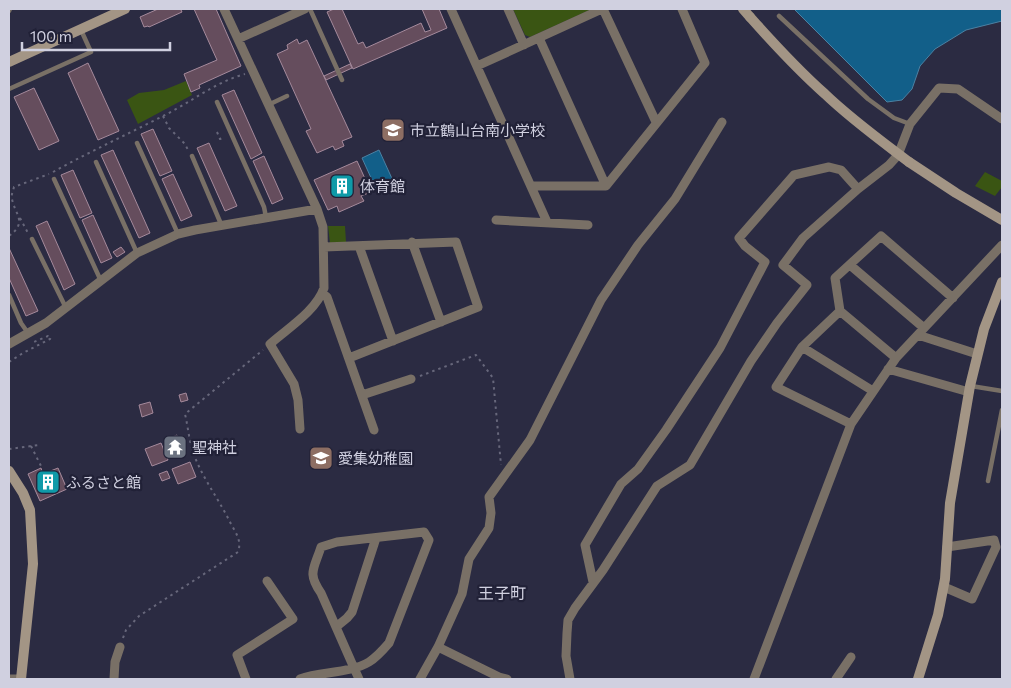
<svg xmlns="http://www.w3.org/2000/svg" width="1011" height="688" viewBox="0 0 1011 688" font-family="Commissioner,'Noto Sans JP',sans-serif">
<style>
.green{fill:#3a5513}
.water{fill:#125f89;stroke:#4b81a3}
.building{fill:#654d5d;stroke:#a58a9c}
.lines{fill:none;stroke-linecap:round;stroke-linejoin:round}
.path{stroke:#67677b;stroke-width:2;stroke-dasharray:2.5 4;stroke-linecap:butt}
.lane{stroke:#797066;stroke-width:4.5}
.street{stroke:#797066;stroke-width:9}
.secondary{stroke:#a39585;stroke-width:10}
.secondary-bridge{stroke:#a39585;stroke-width:10}
.labels{text-anchor:middle;dominant-baseline:central;stroke-width:4.5;stroke-linejoin:round;paint-order:stroke}
.poi-label{font-size:15px;fill:#d0d0e0;stroke:#212137;text-anchor:start}
.neighbourhood-label{font-size:16px;fill:#d0d0e0;stroke:#212137}
</style>
<rect width="100%" height="100%" fill="#2b2b42"/>
<!-- green -->
<path class="green" d="M513,9H592L530,37L525,35Z
M186,81L192,95L138,124L127,100L139,93L164,90Z
M985,172L1002,181V187L995,196L975,186Z
M328,226H345L346,242L330,243Z"/>
<!-- water -->
<path class="water" d="M794,9H1002V21L966,30L935,49L920,66L912,89L902,100L887,102Z
M379,150L394,183L377,191L362,158Z"/>
<!-- building -->
<path class="building" d="M158,9H184L181,10L182,12L149,27L148,26L144,27L140,17Z
M194,9H216L241,66L199,85L200,88L191,92L184,74L217,60Z
M334,9H342L358,44L363,42L366,48L421,23L425,32L431,30L422,9H439L447,28L353,69L327,12Z
M297,39L299,44L307,40L352,137L342,141L344,146L335,150L333,146L317,153L306,131L311,129L277,54L288,49L287,45Z
M88,63L119,131L98,140L68,73Z
M350,64L352,68L326,80L324,76Z
M34,88L59,141L39,150L14,97Z
M234,90L262,153L251,159L222,95Z
M153,129L172,171L160,176L141,134Z
M209,143L237,206L225,211L197,148Z
M113,150L150,233L139,238L101,155Z
M264,156L283,199L272,204L253,161Z
M357,161L371,192L361,196L364,201L339,212L337,206L328,210L314,180Z
M73,170L92,213L80,218L61,175Z
M173,174L192,216L181,221L162,179Z
M93,215L112,258L101,263L82,220Z
M47,221L75,284L64,290L36,226Z
M121,247L125,252L117,257L113,252Z
M9,248L38,311L26,316L9,278Z
M186,393L188,400L181,402L179,395Z
M150,402L153,413L142,417L139,405Z
M177,435L185,454L175,458L167,439Z
M161,443L168,460L152,466L145,449Z
M190,462L196,477L178,484L172,469Z
M41,468L43,474L58,468L67,489L40,501L28,474Z
M167,471L170,478L162,481L159,474Z"/>
<g class="lines">
<!-- path -->
<path class="path" d="M163,116L169,128L185,144L188,150
M217,132L220,139L225,137
M53,172C89,152 126,135 163,116C190,103 215,82 245,74
M20,218L28,233
M9,236C28,222 15,215 12,199C11,195 13,191 14,187L49,174
M9,362L23,353L50,339L51,337L48,336L34,342
M420,376L476,355L493,378L501,465
M31,446L41,466
M9,449L39,445
M123,638L126,630L139,616L238,552C242,541 236,533 231,524C219,499 202,478 193,452C189,440 188,427 185,414L263,350"/>
<!-- lane -->
<path class="lane" d="M310,9L342,80
M9,11L10,9
M779,16L868,99L894,118L910,124
M9,89L91,52L81,30
M217,102L264,207L266,217
M268,105L287,96
M137,143L178,234
M192,156L221,224
M96,162L137,253
M54,179L101,281
M32,239L66,308
M9,295L21,323L28,333
M971,386L1002,391
M988,481L1002,410"/>
<!-- street -->
<path class="street" d="M224,9L317,209L323,227L324,288C316,311 288,328 270,344L294,384L298,400L300,429
M451,9L547,222
M508,9L524,45
M603,9L656,122
M539,38L606,186
M238,39L305,9
M477,66L602,9
M531,186H606L705,63L682,9
M496,220L588,225
M412,242L441,322
M359,246L393,341
M324,247L456,242L478,307L349,358
M850,265L924,328
M322,293L327,297L374,430
M840,311L802,347L776,387L851,424
M918,335L977,354
M9,344L46,323L137,253L178,234L195,230L317,209
M802,347L873,391
M896,358L840,311L835,278L881,236L953,298
M888,369L969,392
M362,395L411,379
M593,582L585,545L621,484L638,469L666,430L720,348L765,262L745,246L739,238L794,175L829,167L841,170L858,189
M944,587L972,599L996,547L994,540L947,547
M336,627L347,618L352,612L376,538
M438,647L499,677L507,679
M9,679H17
M114,679L115,662L120,647
M246,679L237,655L293,619L267,581
M300,679C321,671 349,674 369,662C377,657 383,650 389,643L429,540L424,532L337,542L321,547C314,569 307,573 321,593L354,668L359,679
M420,679L438,647L462,594L469,559L489,528L491,513L489,497L530,440L601,300L638,245L675,199L722,122
M570,679L566,656L567,633L568,620L575,608L603,570L657,486L690,465L751,361L777,323L807,285L783,265L803,238L858,189L889,165L898,155L910,124L939,88L958,89L1002,119
M754,679L851,424L896,358L1002,245
M836,679L851,657"/>
<!-- secondary -->
<path class="secondary" d="M743,9L750,17
M9,62L125,9
M909,162L956,193L1002,220
M9,471L23,493L30,510L33,564L21,679
M918,679L938,615L945,579L950,503L970,386L984,329L1002,282"/>
<!-- secondary-bridge -->
<path class="secondary-bridge" d="M750,17C774,44 798,70 825,94C851,119 880,140 909,162"/>
</g>
<!-- icons -->
<defs>
<g id="school-square" transform="scale(1.25)"><rect x="-9" y="-9" width="18" height="18" rx="4" fill="#8d6e63" stroke="#212137"/><path d="M0-5L7-2L0 1L-7-2ZM-4 1L0 2.5L4 1V4Q0 6-4 4Z" fill="#fff"/></g>
<g id="building-square" transform="scale(1.25)"><rect x="-9" y="-9" width="18" height="18" rx="4" fill="#0f9aa8" stroke="#212137"/><path d="M-4-6H4V6H1V3H-1V6H-4ZM-2.5-4.3h1.7v1.8h-1.7ZM.8-4.3h1.7v1.8H.8ZM-2.5-1h1.7V.8h-1.7ZM.8-1h1.7V.8H.8Z" fill="#fff"/></g>
<g id="temple-square" transform="scale(1.25)"><rect x="-9" y="-9" width="18" height="18" rx="4" fill="#6b7280" stroke="#212137"/><path d="M0-6L5-2H3V0L6.5 2.5H4V6H1.5V3h-3V6H-4V2.5H-6.5L-3 0V-2H-5Z" fill="#fff"/></g>
</defs>
<g fill-rule="evenodd">
<use href="#school-square" x="393" y="130"/>
<use href="#building-square" x="342" y="186"/>
<use href="#temple-square" x="175" y="447"/>
<use href="#school-square" x="321" y="458"/>
<use href="#building-square" x="48" y="482"/>
</g>
<g class="labels">
<!-- poi labels -->
<g class="poi-label">
<text x="410" y="130">市立鶴山台南小学校</text>
<text x="360" y="186">体育館</text>
<text x="192" y="447">聖神社</text>
<text x="338" y="458">愛集幼稚園</text>
<text x="66" y="482">ふるさと館</text>
</g>
<!-- neighbourhood labels -->
<g class="neighbourhood-label">
<text x="502" y="592">王子町</text>
</g>
</g>
<!-- border -->
<rect width="1011" height="688" fill="none" stroke="#d0d0e0" stroke-width="20"/>
<!-- scale -->
<path d="M22 42v8h148v-8" fill="none" stroke="#d0d0e0" stroke-width="2.5"/>
<text x="30" y="42" font-size="15" fill="#d0d0e0" stroke="#212137" stroke-width="4" paint-order="stroke">100 m</text>
</svg>
